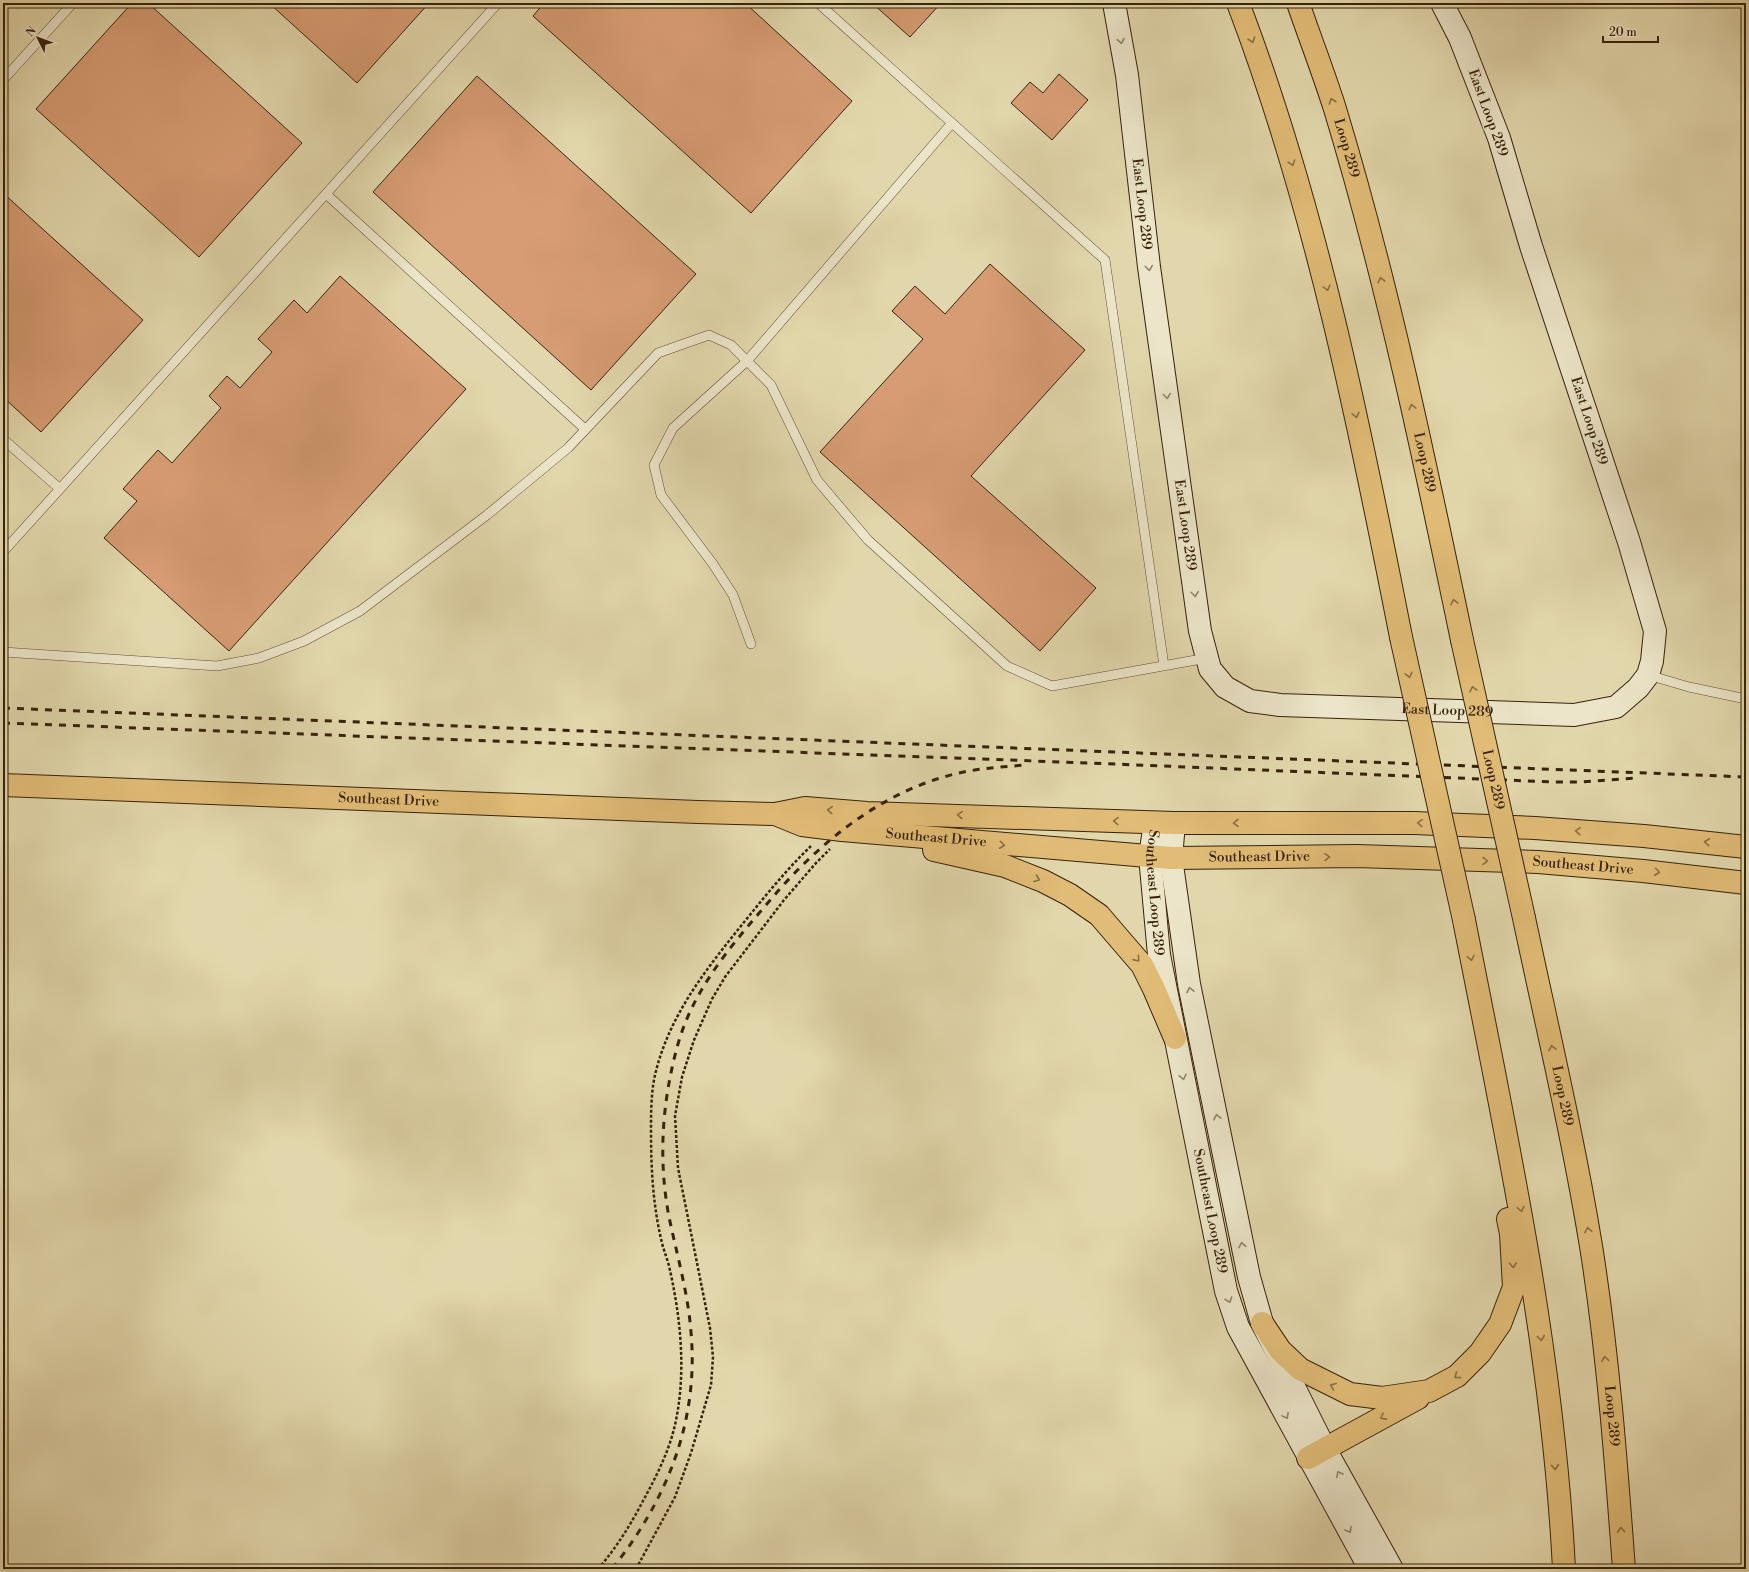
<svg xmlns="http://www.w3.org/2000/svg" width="1749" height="1572" viewBox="0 0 1749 1572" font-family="'Libre Bodoni',serif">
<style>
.building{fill:#d79c73;stroke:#372209}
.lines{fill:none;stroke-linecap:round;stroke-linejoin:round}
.lane-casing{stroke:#624f32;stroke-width:10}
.secondary-casing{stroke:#372209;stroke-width:24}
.primary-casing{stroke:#372209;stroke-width:24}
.highway-casing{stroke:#372209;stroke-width:24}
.path{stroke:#372209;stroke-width:2.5;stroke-dasharray:3 2;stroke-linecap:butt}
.lane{stroke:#ece5c9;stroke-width:9}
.secondary{stroke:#ece5c9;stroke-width:22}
.primary{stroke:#e1bc76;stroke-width:22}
.highway{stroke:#e1bc76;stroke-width:22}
.rail{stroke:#372209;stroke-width:3;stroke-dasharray:7 7;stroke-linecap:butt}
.highway-bridge-casing{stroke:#372209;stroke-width:24;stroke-linecap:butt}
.highway-bridge{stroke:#e1bc76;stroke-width:22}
.oneway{stroke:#8c6f40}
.oneway2{stroke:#928469}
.labels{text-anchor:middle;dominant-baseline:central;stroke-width:3;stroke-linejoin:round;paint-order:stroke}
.street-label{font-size:14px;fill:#372209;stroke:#ece5c9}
</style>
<rect width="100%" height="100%" fill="#e2d7ac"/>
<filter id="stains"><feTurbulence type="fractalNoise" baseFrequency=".005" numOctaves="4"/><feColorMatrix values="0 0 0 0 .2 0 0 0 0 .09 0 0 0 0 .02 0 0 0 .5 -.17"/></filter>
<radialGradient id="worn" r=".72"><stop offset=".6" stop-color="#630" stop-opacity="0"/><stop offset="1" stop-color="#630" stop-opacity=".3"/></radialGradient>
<!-- building -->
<path class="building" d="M132,3H148L302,143L199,257L36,109Z
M269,3H429L357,83Z
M544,3H745L852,101L751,213L533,16Z
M872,3H941L910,37Z
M1059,74L1088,100L1052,140L1011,103L1030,82L1043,93Z
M477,76L696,274L591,390L373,192Z
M3,193L143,320L41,432L3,397Z
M990,264L1085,350L971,476L1096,588L1040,651L820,452L923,339L892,311L915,286L945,314Z
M340,276L466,389L229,651L104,538L137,501L123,489L158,450L172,463L221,408L209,396L227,376L240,388L272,352L258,339L294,300L307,313Z"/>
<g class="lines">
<!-- lane casing -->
<g class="lane-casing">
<path id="lane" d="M818,3L1105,260L1164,666
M3,80L73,3
M326,194L585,429
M3,439L60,489
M3,552L498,3
M751,644L733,595L713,564L661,495L654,465L673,428L747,361L952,123
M3,652L217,666L259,658L304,641L360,611L487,515L568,448L658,353L709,335L731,345L771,385L817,480L868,540L1007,666L1052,686L1207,658
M1648,675L1689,687L1746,699"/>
</g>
<!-- secondary casing -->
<g class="secondary-casing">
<g id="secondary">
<path id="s1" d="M1114,3L1127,75L1149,267L1200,631L1210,669L1225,687L1250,701L1280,705L1574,715L1616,707L1638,688L1648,675L1652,661L1655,631L1629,542L1531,246L1499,138L1460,38L1442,3"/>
<path id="s2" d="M1155,823L1150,856L1159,955L1226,1291L1238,1327L1370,1569"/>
<path d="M1174,823L1171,858L1189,984L1249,1277L1262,1323L1325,1449L1392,1569"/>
</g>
</g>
<!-- primary casing -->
<g class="primary-casing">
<g id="primary">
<path id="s3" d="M3,785L698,812L775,814L805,808L867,813L1174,823H1414L1535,828L1644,836L1746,847"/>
<path id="s4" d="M775,814L802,825L842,830L1171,858L1357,856L1538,862L1643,871L1746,883"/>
<path d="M934,850L1005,866L1043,881L1070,895L1099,915L1142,965L1154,989L1175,1038"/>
</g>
</g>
<!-- highway casing -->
<g class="highway-casing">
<g id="highway">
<path d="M1238,3C1316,208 1359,423 1401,637"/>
<path id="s5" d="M1298,3C1310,38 1324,74 1335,109C1388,284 1425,462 1462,640"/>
<path id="s6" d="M1524,918C1547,1027 1573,1136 1591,1246C1608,1353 1616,1461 1624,1569"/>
<path d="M1464,920C1506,1135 1553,1349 1564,1569"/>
<path d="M1262,1323L1280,1350L1300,1369L1350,1394L1382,1398L1429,1391L1457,1376L1480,1353L1500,1324L1514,1287L1511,1234L1508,1219"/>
<path d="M1308,1458L1418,1398"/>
</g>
</g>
<!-- path -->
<path class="path" d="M598,1569C617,1547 631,1524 644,1499C656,1477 668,1453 674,1429C687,1376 681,1318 669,1266C667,1258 664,1251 662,1243C653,1206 651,1169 651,1131C651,1113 651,1093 655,1075C669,1015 707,968 745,921C766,895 787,869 811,846
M636,1569L675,1497L691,1453L711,1385L713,1357L710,1328L678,1168L675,1116L682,1077L694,1040L712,999L725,977L784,900L816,863L830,849"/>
<!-- lane -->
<use href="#lane" class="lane"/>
<!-- secondary -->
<use href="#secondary" class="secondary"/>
<!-- primary -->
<use href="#primary" class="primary"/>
<!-- highway -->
<use href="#highway" class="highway"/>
<!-- rail -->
<path class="rail" d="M3,708L1746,777
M3,723L1089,763L1554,782H1580L1636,778
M612,1569C667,1500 699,1421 691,1332C688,1293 677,1255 669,1217C658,1159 662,1101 678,1044C695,984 738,938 778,891C826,837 887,789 959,773C981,768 1003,767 1025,765"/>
<!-- highway-bridge casing -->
<g class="highway-bridge-casing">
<g id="highway-bridge">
<path d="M1401,637L1464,920"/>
<path id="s7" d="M1462,640L1524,918"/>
</g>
</g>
<!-- highway-bridge -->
<use href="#highway-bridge" class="highway-bridge"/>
</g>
<!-- one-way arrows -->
<defs><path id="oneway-chevron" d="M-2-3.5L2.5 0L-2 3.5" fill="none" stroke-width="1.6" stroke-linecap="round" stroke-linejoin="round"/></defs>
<g class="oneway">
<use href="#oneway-chevron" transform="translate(1252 40) rotate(72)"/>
<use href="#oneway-chevron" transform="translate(1332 101) rotate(-109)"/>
<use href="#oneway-chevron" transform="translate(1292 163) rotate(73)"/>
<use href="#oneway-chevron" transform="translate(1381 280) rotate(-104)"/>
<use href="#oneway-chevron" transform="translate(1327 288) rotate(75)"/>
<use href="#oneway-chevron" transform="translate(1412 407) rotate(-104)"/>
<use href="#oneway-chevron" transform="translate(1356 415) rotate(77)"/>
<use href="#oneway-chevron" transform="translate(1454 602) rotate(-102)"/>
<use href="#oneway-chevron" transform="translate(1409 675) rotate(77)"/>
<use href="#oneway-chevron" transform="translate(1473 689) rotate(-103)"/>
<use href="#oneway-chevron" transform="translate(830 810) rotate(-176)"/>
<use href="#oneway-chevron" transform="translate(960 815) rotate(-178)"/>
<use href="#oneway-chevron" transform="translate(1116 821) rotate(-178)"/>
<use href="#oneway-chevron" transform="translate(1236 823) rotate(179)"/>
<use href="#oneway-chevron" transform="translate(1420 823) rotate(-178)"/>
<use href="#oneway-chevron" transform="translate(1578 831) rotate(-176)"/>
<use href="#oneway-chevron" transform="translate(1707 842) rotate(-174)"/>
<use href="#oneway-chevron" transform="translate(1002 845) rotate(6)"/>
<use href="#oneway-chevron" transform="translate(1327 857) rotate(-1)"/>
<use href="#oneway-chevron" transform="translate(1485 861) rotate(2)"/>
<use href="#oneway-chevron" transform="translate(1657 872) rotate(7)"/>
<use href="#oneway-chevron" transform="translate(1037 879) rotate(21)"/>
<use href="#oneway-chevron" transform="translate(1471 958) rotate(79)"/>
<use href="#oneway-chevron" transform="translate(1137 959) rotate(51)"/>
<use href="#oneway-chevron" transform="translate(1552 1048) rotate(-102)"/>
<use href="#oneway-chevron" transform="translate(1521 1209) rotate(79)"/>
<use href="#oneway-chevron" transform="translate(1588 1230) rotate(-101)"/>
<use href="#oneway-chevron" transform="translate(1513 1265) rotate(87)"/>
<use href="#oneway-chevron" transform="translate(1541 1338) rotate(83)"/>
<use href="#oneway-chevron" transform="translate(1605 1359) rotate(-97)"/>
<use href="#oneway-chevron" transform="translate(1457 1376) rotate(143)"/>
<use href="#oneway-chevron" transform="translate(1333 1386) rotate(-157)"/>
<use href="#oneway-chevron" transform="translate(1383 1417) rotate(151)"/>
<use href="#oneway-chevron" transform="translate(1555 1467) rotate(85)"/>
<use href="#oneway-chevron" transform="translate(1621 1530) rotate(-94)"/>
</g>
<g class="oneway2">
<use href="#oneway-chevron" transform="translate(1121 41) rotate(80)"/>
<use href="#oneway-chevron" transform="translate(1149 268) rotate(83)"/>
<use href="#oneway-chevron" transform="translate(1167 396) rotate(82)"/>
<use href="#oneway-chevron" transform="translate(1195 594) rotate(83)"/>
<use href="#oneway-chevron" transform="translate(1190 990) rotate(-102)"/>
<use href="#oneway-chevron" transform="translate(1183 1077) rotate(78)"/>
<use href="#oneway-chevron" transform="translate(1217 1117) rotate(-102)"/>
<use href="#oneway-chevron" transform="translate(1242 1245) rotate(-101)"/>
<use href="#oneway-chevron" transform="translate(1229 1300) rotate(71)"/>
<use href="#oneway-chevron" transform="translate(1286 1416) rotate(62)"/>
<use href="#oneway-chevron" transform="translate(1339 1474) rotate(-119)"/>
<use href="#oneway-chevron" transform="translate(1349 1530) rotate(61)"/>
</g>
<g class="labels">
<!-- street labels -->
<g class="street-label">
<text transform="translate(1488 113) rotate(70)">East Loop 289</text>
<text stroke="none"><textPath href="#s5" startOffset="153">Loop 289</textPath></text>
<text stroke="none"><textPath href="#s1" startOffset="203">East Loop 289</textPath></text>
<text transform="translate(1589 421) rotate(72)">East Loop 289</text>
<text stroke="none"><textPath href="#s5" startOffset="477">Loop 289</textPath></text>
<text stroke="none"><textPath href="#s1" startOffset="527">East Loop 289</textPath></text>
<text stroke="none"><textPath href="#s1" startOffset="923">East Loop 289</textPath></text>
<text stroke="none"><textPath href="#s7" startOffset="143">Loop 289</textPath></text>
<text stroke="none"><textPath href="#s3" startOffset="386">Southeast Drive</textPath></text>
<text stroke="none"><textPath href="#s4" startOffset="164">Southeast Drive</textPath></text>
<text stroke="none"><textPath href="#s4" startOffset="488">Southeast Drive</textPath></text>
<text stroke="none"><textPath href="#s4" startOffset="812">Southeast Drive</textPath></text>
<text stroke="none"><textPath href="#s2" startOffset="70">Southeast Loop 289</textPath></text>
<text stroke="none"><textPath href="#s6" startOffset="182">Loop 289</textPath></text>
<text stroke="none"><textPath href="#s2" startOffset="394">Southeast Loop 289</textPath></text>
<text stroke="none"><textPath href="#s6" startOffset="506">Loop 289</textPath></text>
</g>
</g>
<!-- margin -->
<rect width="1749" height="1572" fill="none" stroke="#e2d7ac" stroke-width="16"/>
<rect x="4" y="4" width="1741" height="1564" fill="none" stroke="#372209" stroke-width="2"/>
<rect x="8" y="8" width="1733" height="1556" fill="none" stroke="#372209"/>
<!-- north arrow -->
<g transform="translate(38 38) rotate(312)" stroke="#ece5c9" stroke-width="3" paint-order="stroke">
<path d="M0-3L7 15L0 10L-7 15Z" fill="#372209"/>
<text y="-6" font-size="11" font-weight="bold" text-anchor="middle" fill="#372209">N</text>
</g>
<!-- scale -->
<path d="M1603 36v6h55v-6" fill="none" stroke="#372209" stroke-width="2"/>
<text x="1609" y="36" font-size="12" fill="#372209" stroke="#ece5c9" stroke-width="3" paint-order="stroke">20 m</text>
<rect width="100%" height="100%" filter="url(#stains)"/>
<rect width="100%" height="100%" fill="url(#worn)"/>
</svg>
